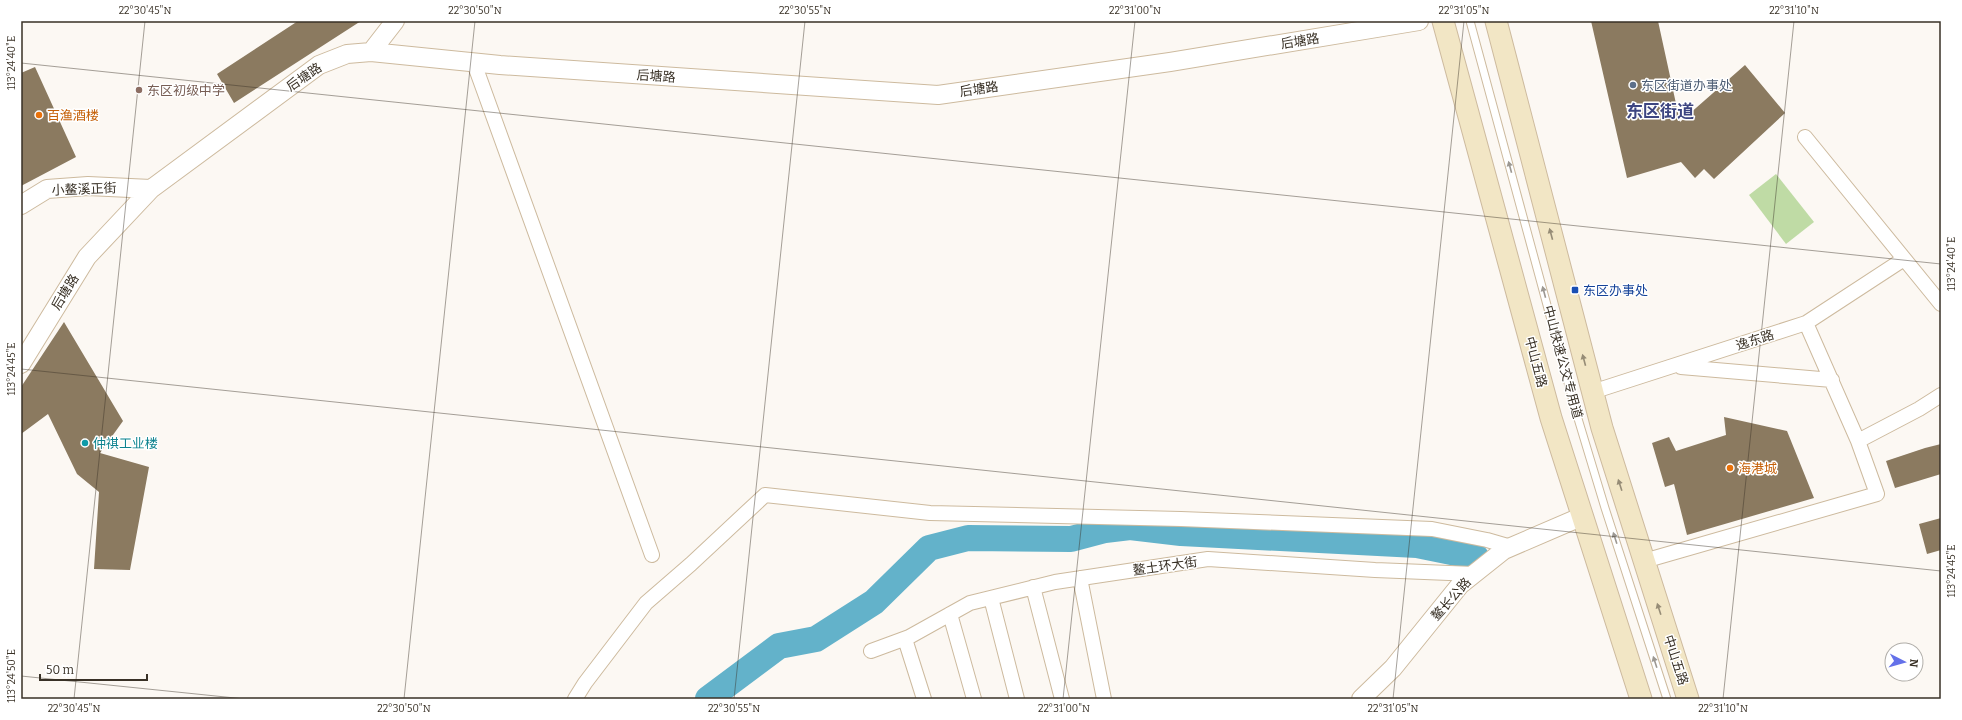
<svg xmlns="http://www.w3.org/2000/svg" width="1962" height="720" viewBox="0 0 1962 720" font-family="Bitter,'Noto Sans SC',serif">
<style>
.green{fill:#bfdba5}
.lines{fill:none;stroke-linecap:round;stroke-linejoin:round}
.river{stroke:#63b2ca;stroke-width:26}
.building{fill:#8b7a60}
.service-casing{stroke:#cdba9e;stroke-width:9}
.minor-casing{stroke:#cdba9e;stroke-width:16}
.tertiary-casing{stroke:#cdba9e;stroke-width:20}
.secondary-casing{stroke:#cdba9e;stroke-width:23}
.service{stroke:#fff;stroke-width:7}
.minor{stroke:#fff;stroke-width:14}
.tertiary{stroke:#fff;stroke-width:18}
.secondary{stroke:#f2e6c5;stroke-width:21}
.oneway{fill:#9c9892}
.oneway2{fill:#968c76}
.ticks{fill:none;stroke:#393126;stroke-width:1;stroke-opacity:0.45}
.service-dot{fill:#5c6f8a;stroke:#fff;stroke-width:1.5}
.education-dot{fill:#8d6e63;stroke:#fff;stroke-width:1.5}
.food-dot{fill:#e8710a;stroke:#fff;stroke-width:1.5}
.transit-dot{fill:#1a4fb4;stroke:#fff;stroke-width:1.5}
.culture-dot{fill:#0f9aa8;stroke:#fff;stroke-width:1.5}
.labels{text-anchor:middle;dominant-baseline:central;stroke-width:3;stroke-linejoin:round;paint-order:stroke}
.street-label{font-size:13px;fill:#393126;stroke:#fff}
.service-label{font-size:13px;fill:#4e5e75;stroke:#fff;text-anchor:start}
.education-label{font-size:13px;fill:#785e54;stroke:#fff;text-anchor:start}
.food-label{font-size:13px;fill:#c56008;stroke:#fff;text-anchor:start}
.transit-label{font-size:13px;fill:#164399;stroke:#fff;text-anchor:start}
.culture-label{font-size:13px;fill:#0d838f;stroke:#fff;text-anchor:start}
.district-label{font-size:17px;font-weight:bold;fill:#3d4581;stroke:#fff}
.neatline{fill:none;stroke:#393126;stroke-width:1.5}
.ticks-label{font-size:10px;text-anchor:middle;fill:#393126}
</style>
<rect width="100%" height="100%" fill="#fcf8f3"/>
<!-- green -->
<path class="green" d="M1776,174L1814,222L1786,244L1749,195Z"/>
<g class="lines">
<!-- river -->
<path class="river" d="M708,699L779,646L816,639L874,602L929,548L968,538L1071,539L1105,530L1130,527L1181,533L1417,545L1476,557"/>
</g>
<!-- building -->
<path class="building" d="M298,21H361L234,103L217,74Z
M1591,21H1658L1680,122L1745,65L1785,113L1714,179L1704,169L1695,178L1681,162L1627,178Z
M35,67L76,157L21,186V73Z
M64,322L123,421L100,453L149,467L130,570L94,569L99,492L77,474L48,414L21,434V387Z
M1724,417L1787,431L1814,498L1687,535L1674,484L1665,487L1652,443L1669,437L1676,451L1726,435Z
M1941,444V474L1895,488L1886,461L1925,448Z
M1941,518V550L1927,554L1919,524Z"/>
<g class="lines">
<!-- service casing -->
<g class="service-casing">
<path id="service" d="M1470,21L1576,412L1605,508L1667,699"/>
</g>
<!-- minor casing -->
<g class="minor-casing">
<path id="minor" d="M474,63L652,555
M1805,137L1941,304
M1806,323L1858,441L1919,409L1941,395
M1681,367L1832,380
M1592,392L1806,323L1904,259
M1644,561L1877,494L1858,441
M1080,578L1104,699
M1033,587L1062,699
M991,598L1017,699
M950,614L974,699
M905,639L924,699
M871,651L909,637L970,603L1055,582L1208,559L1375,570L1474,574
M575,699L585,683L646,603L691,564L765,495L930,513L1181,519L1432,529L1487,540L1511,547"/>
</g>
<!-- tertiary casing -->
<g class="tertiary-casing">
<path id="tertiary" d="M371,52L395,21
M21,205L47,189L88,186L151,189
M21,364L87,257L151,189L319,65L347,54L371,52L500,65L938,95L1170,62L1419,21
M1361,699L1393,668L1460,585L1504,550L1583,516"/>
</g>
<!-- secondary casing -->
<g class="secondary-casing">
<path id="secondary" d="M1443,21L1551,418L1641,699
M1496,21L1602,428L1688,699"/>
</g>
<!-- service -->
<use href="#service" class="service"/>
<!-- minor -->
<use href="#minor" class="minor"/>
<!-- tertiary -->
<use href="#tertiary" class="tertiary"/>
<!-- secondary -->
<use href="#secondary" class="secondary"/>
</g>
<!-- one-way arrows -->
<defs><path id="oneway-solid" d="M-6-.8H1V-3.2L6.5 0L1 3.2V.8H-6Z"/></defs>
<g class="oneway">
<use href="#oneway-solid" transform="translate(1510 167) rotate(-105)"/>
<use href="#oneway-solid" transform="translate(1544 292) rotate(-105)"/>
<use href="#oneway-solid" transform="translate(1615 538) rotate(-108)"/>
<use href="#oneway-solid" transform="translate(1655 662) rotate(-108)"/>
</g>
<g class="oneway2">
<use href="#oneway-solid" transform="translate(1551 234) rotate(-105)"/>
<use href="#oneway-solid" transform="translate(1584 360) rotate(-105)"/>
<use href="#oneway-solid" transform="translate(1620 485) rotate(-108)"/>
<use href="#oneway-solid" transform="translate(1659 609) rotate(-108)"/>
</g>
<!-- ticks -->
<path class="ticks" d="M21,63L1941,264M21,369L1941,571M21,676L245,699M74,699L145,21M404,699L475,21M734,699L805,21M1063,699L1135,21M1393,699L1464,21M1723,699L1794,21"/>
<!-- markers -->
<circle class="service-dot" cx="1633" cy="85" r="4"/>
<circle class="education-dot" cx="139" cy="90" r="4"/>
<g class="food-dot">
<circle cx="39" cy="115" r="4"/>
<circle cx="1730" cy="468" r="4"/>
</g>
<rect class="transit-dot" x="1571" y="286" width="8" height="8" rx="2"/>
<circle class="culture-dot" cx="85" cy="443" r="4"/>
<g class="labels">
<!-- street labels -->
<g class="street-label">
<text transform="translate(1300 41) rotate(-9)">后塘路</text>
<text transform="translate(656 76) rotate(4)">后塘路</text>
<text transform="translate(304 77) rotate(-34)">后塘路</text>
<text transform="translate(979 89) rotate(-8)">后塘路</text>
<text transform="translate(84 189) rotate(-2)">小鳌溪正街</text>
<text transform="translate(65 292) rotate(-58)">后塘路</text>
<text transform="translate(1755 340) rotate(-18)">逸东路</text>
<text transform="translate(1536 362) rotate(75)">中山五路</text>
<text transform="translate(1563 362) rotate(75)">中山快速公交专用道</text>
<text transform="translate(1165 566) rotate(-8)">鳌土环大街</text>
<text transform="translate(1451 599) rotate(-48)">鳌长公路</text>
<text transform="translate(1676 660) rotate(72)">中山五路</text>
</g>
<!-- service labels -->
<g class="service-label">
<text x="1641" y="85">东区街道办事处</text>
</g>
<!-- education labels -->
<g class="education-label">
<text x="147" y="90">东区初级中学</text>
</g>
<!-- food labels -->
<g class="food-label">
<text x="47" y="115">百渔酒楼</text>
<text x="1738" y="468">海港城</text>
</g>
<!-- transit labels -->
<g class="transit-label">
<text x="1583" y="290">东区办事处</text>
</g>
<!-- culture labels -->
<g class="culture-label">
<text x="93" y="443">仲祺工业楼</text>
</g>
<!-- district labels -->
<g class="district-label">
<text x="1660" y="111">东区街道</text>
</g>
</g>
<!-- border -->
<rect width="1962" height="720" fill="none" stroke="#ffffff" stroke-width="44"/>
<!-- north arrow -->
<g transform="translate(1904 662) rotate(96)"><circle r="19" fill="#ffffff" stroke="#b0ada8"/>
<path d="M0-3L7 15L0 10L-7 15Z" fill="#6471e9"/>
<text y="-6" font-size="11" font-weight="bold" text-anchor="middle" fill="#393126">N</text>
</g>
<!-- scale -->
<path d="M40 674v6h107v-6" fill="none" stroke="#393126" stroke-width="2"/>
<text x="46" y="674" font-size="12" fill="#393126" stroke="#ffffff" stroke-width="3" paint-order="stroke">50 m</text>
<rect x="22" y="22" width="1918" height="676" class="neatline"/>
<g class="ticks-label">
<text x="145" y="14">22°30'45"N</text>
<text x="475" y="14">22°30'50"N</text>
<text x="805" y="14">22°30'55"N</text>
<text x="1135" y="14">22°31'00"N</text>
<text x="1464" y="14">22°31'05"N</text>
<text x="1794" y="14">22°31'10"N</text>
<text transform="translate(11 63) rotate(-90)" y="4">113°24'40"E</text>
<text transform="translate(1951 264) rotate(-90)" y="4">113°24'40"E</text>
<text transform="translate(11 369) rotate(-90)" y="4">113°24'45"E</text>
<text transform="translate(1951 571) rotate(-90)" y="4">113°24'45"E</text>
<text transform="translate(11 676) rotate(-90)" y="4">113°24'50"E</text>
<text x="74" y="712">22°30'45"N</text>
<text x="404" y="712">22°30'50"N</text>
<text x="734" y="712">22°30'55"N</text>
<text x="1064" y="712">22°31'00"N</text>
<text x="1393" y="712">22°31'05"N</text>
<text x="1723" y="712">22°31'10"N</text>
</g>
</svg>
